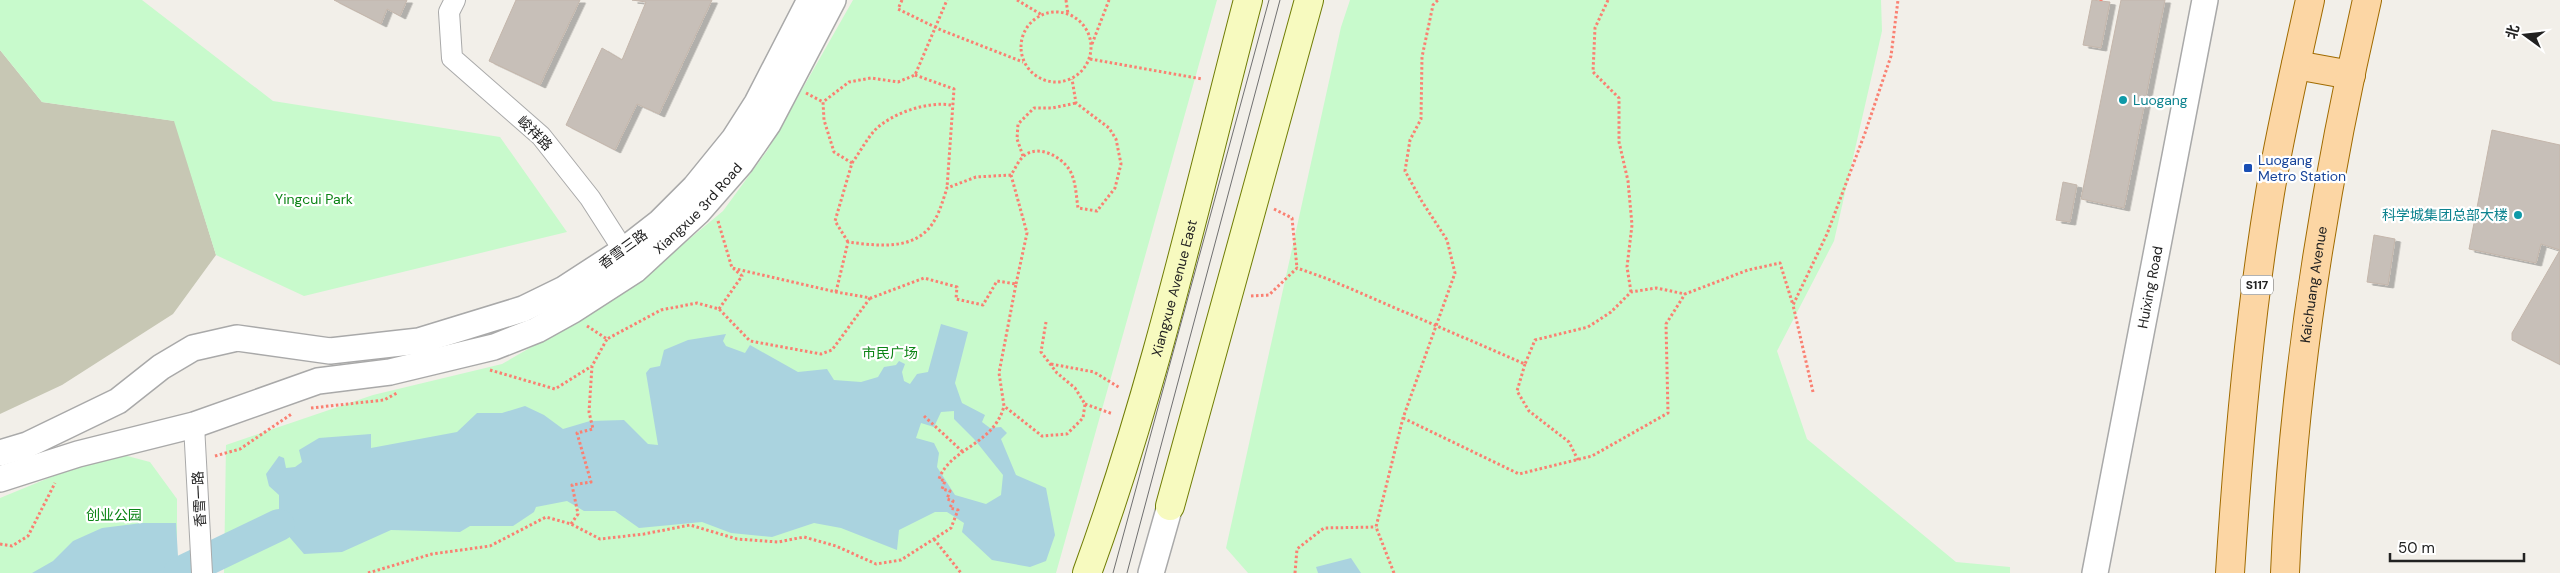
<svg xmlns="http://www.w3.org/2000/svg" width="2560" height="573" viewBox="0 0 2560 573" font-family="'DM Sans','Noto Sans SC',sans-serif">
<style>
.construction{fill:#c7c7b4}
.park{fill:#c8facc}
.water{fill:#aad3df;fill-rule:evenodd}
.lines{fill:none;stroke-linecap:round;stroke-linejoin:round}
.river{stroke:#aad3df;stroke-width:32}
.building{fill:#c7bfb8;stroke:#c4b6ab;filter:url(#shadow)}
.minor-casing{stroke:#a9a9a9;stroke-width:22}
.tertiary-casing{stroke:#a9a9a9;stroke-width:28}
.secondary-casing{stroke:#707d05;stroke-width:30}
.primary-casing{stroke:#a06b00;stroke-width:30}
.path{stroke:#fa8072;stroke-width:3;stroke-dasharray:2.5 2.5;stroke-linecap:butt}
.minor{stroke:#fff;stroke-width:20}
.tertiary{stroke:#fff;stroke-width:25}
.secondary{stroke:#f7fabf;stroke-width:28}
.primary{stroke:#fcd6a4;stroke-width:28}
.tram{stroke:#707070;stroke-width:1}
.culture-dot{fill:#0f9aa8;stroke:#fff;stroke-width:2}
.transit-dot{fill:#1a4fb4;stroke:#fff;stroke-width:2}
.labels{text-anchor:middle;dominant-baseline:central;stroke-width:4.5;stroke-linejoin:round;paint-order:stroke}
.shield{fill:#fff;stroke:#646464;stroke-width:1}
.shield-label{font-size:12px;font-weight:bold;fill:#222}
.culture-label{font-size:14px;fill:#0d838f;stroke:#fff;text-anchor:start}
.street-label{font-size:14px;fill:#222;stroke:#fff}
.transit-label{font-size:14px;fill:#164399;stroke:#fff;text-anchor:start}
.park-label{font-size:14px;fill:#0c8416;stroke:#fff}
</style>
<defs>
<filter id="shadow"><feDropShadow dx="5.5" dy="3" stdDeviation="0" flood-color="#0004"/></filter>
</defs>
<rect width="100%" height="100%" fill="#f2efe9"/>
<!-- construction -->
<path class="construction" d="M0,50L42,102L175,121L216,255L173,314L62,385L0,414Z"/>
<!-- park -->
<path class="park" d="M0,0H142L273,101L500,137L567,232L304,296L216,255L174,121L42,102L0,50Z
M853,0H1217L1056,573H224L226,445L373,395L502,364L592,312L664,260L723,211L767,151Z
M1350,0H1881L1882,31L1834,241L1777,351L1807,439L1956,562L2010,567V573H1248L1226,548L1341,27Z
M112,452L150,462L177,499V573H0V498Z"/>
<!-- water -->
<path class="water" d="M941,324L968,332L955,383L962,403L985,415L982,422L990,428L1001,427L1007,433L1001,439L1016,475L1046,488L1055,535L1046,561L1030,567L992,560L962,532L964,523L947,512H935L899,530L897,550L841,528L814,523L772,537L731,533L702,522L639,528L615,511H584L567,501L536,507L534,512L513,526H470L460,532L391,530L342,552L304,554L279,525V495L269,486L266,474L279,456L284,458L286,468L295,467L302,462L299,450L319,438L371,434V448L457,432L477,413H502L525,406L544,415L563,429L590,421L624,420L648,444L658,445L646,373L650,368L660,366L664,350L688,340L726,334L723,341L726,346L745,353L750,345L798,372L827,369L834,380L861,382L878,377L884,367L896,365L899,361L905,364L902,372L904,381L910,384L917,374L928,372ZM954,411V419L974,439L1003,475L1001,495L986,504L955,495L937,467L939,453L934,443L916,438L921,423L934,427L941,412Z
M142,523H176L179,573H32L53,561L73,541L102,528Z
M1351,558L1361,573H1318L1316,567Z"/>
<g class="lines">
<!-- river -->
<path class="river" d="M179,573L279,525"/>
</g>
<!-- building -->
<path class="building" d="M334,0H407L400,16L387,9L381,24Z
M516,0H580L540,85L489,61Z
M632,0H712L659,114L637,104L615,150L566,125L602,48L622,60L646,2Z
M2092,0L2110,2L2101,48L2083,45Z
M2121,0H2165L2124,208L2081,199Z
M2492,130L2560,145V250L2541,244L2536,263L2469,249Z
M2063,182L2077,185L2070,222L2056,220Z
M2374,235L2395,239L2388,285L2367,282Z
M2560,250V362L2559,364L2512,340V333Z"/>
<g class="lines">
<!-- minor casing -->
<g class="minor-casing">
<path id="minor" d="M455,0L449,12L452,58L541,136L590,198L631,262
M194,425L202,573"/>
</g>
<!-- tertiary casing -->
<g class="tertiary-casing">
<g id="tertiary">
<path d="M0,453L27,445L118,401L161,367L193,348L237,338L330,351L419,341L523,309L564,289L624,250L660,222L695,187L734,139L757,103L810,0"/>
<path id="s1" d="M0,479L78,454L194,425L318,381L390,372L494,347L537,330L573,310L635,270L698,212L741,163L768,124L833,0"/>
<path d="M1151,573L1170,506"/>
<path id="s2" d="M2095,573L2205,0"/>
</g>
</g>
<!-- secondary casing -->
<g class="secondary-casing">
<g id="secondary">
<path d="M1170,506L1309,0"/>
<path id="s3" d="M1087,573C1155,387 1198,192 1248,0"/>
</g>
</g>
<!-- primary casing -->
<g class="primary-casing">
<g id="primary">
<path d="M2296,65L2351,75"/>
<path d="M2230,573C2238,446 2249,319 2270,193C2281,128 2296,64 2310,0"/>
<path id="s4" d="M2285,573C2293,380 2324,188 2367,0"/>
</g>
</g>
<!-- path -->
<path class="path" d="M902,0L898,9L941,30L1023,62
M1017,0L1042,15
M1066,0L1068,14
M1608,0L1595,28L1593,72L1619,98V142L1628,181L1632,225L1627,267L1631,292
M2101,1V0
M1021 47a35 35 0 1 1 70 0a35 35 0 1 1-70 0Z
M1092,44L1109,0
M1090,59L1202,79
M915,75L954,89L947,188
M806,93L823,102
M1023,156L1017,139L1018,124L1034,108H1052L1076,103
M852,163C860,152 866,140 875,130C892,113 928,101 951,105
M1274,209L1292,218L1297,268
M718,221L732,268L836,292L871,298L924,278L957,287L956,299L983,305L997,281L1016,284L999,373L1004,406L1042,436L1067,434L1083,418L1085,404L1075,388L1057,373L1041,352L1046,322
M848,242L835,221L852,163L834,152L824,120L823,102L849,82L871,78L898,82L915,75L947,0
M1016,284L1027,233L1011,175C1015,169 1019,159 1025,155C1039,145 1060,156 1069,169C1076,180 1076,195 1078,208L1097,211L1115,188L1121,164L1116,139L1109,128L1076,103L1072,79
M836,292L848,242C872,245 904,250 924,233C937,223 942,203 947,188L976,177L1011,175
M1251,296L1269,295L1297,268L1328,279L1525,364L1535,340L1588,327L1611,312L1631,292L1656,288L1685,294
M719,309L742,276L733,268
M587,326L607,339L661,310L697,303L719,309L750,341L821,354L832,350L870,298
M1051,364L1094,372L1120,388
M1525,364L1517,391L1529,411L1569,442L1578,460
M490,370L555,389L592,366
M1813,392L1793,305L1827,234L1865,133L1891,56L1898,0
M1085,404L1113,414
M311,408L384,400L397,393
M924,416L964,453
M1403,418L1519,474L1592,456L1668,413L1666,324L1685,294L1748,270L1780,263L1793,305
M215,456L240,449L293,413
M571,524L578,514L572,485L591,482L577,433L593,429L589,412L592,366L607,339
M934,539L961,573
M0,544L12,546L28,536L55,483
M368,573L432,554L490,546L546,517L571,524L600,539L644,534L690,525L737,539L778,542L804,537L836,546L876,564L901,560L951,528L958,510L950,508L953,501L947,499L950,491L942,489L945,481L939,479C950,448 994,445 1004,406
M1295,573L1297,549L1324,528L1376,527
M1394,573L1376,527L1403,418L1455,273L1447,240L1421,200L1405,171L1410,140L1421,119L1422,57L1433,5L1438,0"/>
<!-- minor -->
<use href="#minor" class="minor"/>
<!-- tertiary -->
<use href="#tertiary" class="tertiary"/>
<!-- secondary -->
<use href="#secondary" class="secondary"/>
<!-- primary -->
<use href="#primary" class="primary"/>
<!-- tram -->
<path class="tram" d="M1113,573L1269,0
M1127,573L1280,0"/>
</g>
<!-- markers -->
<g class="culture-dot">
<circle cx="2123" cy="100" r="5"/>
<circle cx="2518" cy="215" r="5"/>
</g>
<rect class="transit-dot" x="2243" y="163" width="10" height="10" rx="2.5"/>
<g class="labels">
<!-- shield labels -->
<rect class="shield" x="2241" y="275.5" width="32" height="19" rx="4"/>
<g class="shield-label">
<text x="2257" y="285">S117</text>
</g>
<!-- culture labels -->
<g class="culture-label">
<text x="2133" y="100">Luogang</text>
<text x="2508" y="215" text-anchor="end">科学城集团总部大楼</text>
</g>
<!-- street labels -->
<g class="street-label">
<text transform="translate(535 133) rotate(45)">峻祥路</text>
<text stroke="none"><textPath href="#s1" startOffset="762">Xiangxue 3rd Road</textPath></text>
<text transform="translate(623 249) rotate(-36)">香雪三路</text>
<text stroke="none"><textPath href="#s4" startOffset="290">Kaichuang Avenue</textPath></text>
<text stroke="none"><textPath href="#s2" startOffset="291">Huixing Road</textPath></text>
<text stroke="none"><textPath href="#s3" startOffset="298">Xiangxue Avenue East</textPath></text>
<text transform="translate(199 499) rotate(-93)">香雪一路</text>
</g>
<!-- transit labels -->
<g class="transit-label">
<text x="2258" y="160">Luogang<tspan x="2258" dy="16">Metro Station</tspan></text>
</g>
<!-- park labels -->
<g class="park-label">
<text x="314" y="199">Yingcui Park</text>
<text x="890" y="353">市民广场</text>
<text x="114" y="515">创业公园</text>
</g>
</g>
<!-- north arrow -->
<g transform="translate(2525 35) rotate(285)" stroke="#ffffff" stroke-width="4" paint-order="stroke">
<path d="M0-4L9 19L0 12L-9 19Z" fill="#222222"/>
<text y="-8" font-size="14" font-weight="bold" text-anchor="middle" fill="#222222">北</text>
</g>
<!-- scale -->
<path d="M2390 553v8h134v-8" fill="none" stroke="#222222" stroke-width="2.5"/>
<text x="2398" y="553" font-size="15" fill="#222222" stroke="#ffffff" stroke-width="4" paint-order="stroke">50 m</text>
</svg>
